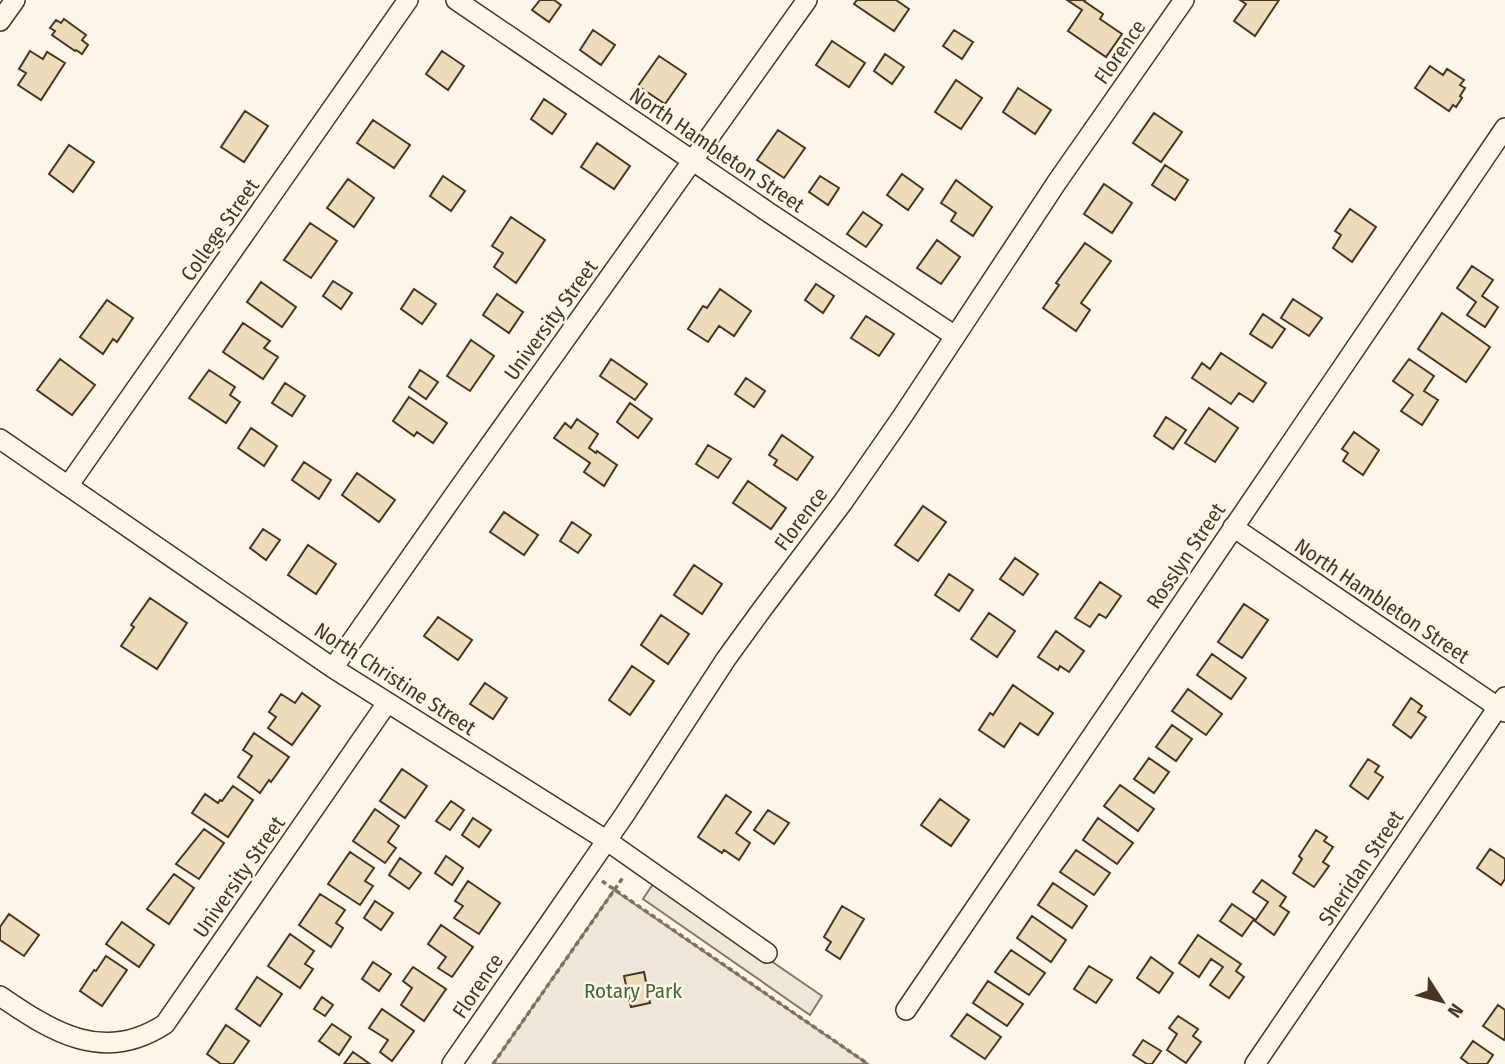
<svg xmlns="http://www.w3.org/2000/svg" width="1505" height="1064" viewBox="0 0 1505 1064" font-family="'Fira Sans Condensed',sans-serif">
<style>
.green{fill:#ede6d9;stroke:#887966;stroke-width:2}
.parking{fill:#ede7d9;stroke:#887966;stroke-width:2}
.building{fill:#ecdcbc;stroke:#4a3520;stroke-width:2}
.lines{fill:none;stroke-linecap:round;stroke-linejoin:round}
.street-casing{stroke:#4a3520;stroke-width:22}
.path{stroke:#7f6f5c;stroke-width:3.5;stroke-dasharray:5 3.5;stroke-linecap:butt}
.street{stroke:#fbf6e9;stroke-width:19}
.labels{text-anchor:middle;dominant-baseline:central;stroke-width:5;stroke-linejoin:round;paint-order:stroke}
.street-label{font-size:21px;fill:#4a3520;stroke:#fbf6e9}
.park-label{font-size:21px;fill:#436837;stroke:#fbf6e9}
</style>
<rect width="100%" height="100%" fill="#fbf6e9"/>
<!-- green -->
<path class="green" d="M614,890L868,1064H493Z"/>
<!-- parking -->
<path class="parking" d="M655,881L822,996L810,1015L643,899Z"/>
<!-- building -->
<path class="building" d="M540,0H554L561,5L549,22L532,10Z
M857,0H896L909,9L894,31L854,4Z
M1067,0H1085L1084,1L1103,14L1100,19L1122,34L1106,57L1068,31L1082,10Z
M1240,0H1279L1255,36L1234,21L1246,4Z
M64,19L86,35L82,40L88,45L82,54L76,50L75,51L52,35L55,31L50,28L56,20L61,23Z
M593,30L615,45L601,65L580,50Z
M954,30L973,42L962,59L943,46Z
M832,41L865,63L849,87L816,65Z
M30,51L43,59L47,52L65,63L41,100L18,85L26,73L19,69Z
M442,51L464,66L448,90L426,74Z
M885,54L904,67L892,84L874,71Z
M659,56L686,74L665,104L638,86Z
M1430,66L1443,75L1447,69L1464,80L1460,85L1465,88L1460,96L1462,98L1456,107L1453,105L1449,111L1415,88Z
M956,80L982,98L961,129L935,112Z
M1018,88L1051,110L1035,134L1003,112Z
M544,99L566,114L552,134L531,119Z
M245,111L268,126L244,162L221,147Z
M1154,113L1182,132L1161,162L1133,143Z
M373,120L410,145L394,168L357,143Z
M778,130L805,148L784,178L757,160Z
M597,143L630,166L614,189L581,167Z
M69,145L94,162L73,192L49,174Z
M1165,165L1188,180L1175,200L1152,185Z
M902,174L923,189L908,210L887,195Z
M443,176L465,191L451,211L430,196Z
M820,176L839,188L828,205L809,192Z
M348,179L374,198L354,227L327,208Z
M956,180L992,207L973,236L951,221L956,213L941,203Z
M1104,184L1132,203L1112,233L1084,214Z
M1350,209L1376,227L1352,262L1333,248L1341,235L1335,231Z
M863,212L882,225L866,247L847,234Z
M511,217L545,240L516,283L494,267L503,253L492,246Z
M310,223L337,241L311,278L284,260Z
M937,240L960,257L941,284L917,268Z
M1085,243L1111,261L1081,303L1090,310L1076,331L1043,308L1059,285L1056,283Z
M1472,266L1493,280L1482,296L1498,307L1485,327L1467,315L1476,302L1457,288Z
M333,281L352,293L341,309L323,296Z
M261,282L296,307L282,327L247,302Z
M816,284L834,296L823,313L805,300Z
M414,289L436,304L422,324L401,309Z
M720,289L751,311L734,336L719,326L708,342L688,329L703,306L707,308Z
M497,294L523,312L509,333L483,315Z
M1293,299L1322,318L1309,336L1281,318Z
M107,300L133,318L117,342L113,339L103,354L80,337Z
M1442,313L1490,347L1466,382L1418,349Z
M1263,314L1285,329L1272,348L1250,334Z
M866,316L894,334L879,356L851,338Z
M243,323L270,341L264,348L278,357L263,379L223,352Z
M471,340L494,356L470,391L447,376Z
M1221,353L1266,383L1253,402L1239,393L1231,404L1192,378L1202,363L1210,369Z
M60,359L95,385L72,415L37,390Z
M611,359L647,384L635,400L600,376Z
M1409,359L1434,376L1424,391L1438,400L1422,425L1401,411L1413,395L1393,381Z
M209,370L235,387L230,395L240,402L226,423L189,398Z
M420,370L438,382L426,399L409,387Z
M746,378L765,391L754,407L735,394Z
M285,383L305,396L292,416L272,403Z
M409,397L447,423L433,443L417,432L414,436L393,421Z
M630,403L652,419L638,438L617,422Z
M1209,408L1238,428L1215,462L1185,443Z
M1166,417L1186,430L1173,449L1154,436Z
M577,419L598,434L589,448L596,453L597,451L617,465L604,486L584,472L590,463L554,438L565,423L571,428Z
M251,428L277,446L264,466L238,448Z
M1354,432L1379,450L1363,475L1343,461L1348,453L1342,449Z
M782,435L813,457L797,480L774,465L777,460L769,455Z
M708,445L731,459L718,478L696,464Z
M304,462L331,480L319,499L292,480Z
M357,473L395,500L379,522L342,495Z
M748,481L786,508L771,529L733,503Z
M923,506L946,522L918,561L895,545Z
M504,512L538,535L524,555L490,532Z
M572,522L591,535L578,553L560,541Z
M263,529L280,540L266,560L250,548Z
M308,545L336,564L316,594L288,575Z
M1015,558L1038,574L1023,595L1000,579Z
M694,565L722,584L702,614L674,595Z
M949,574L973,590L959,611L935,595Z
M1100,582L1121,596L1106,618L1099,614L1090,627L1075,618Z
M150,598L187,623L157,669L121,646L134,627L131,625Z
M1244,604L1268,620L1242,658L1218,642Z
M989,613L1015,631L997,657L971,639Z
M661,615L689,634L668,664L641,645Z
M438,617L472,640L458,660L424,636Z
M1056,631L1084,651L1069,672L1060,666L1058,670L1038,657Z
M1212,654L1246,678L1231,699L1197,675Z
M632,666L654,681L630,715L609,700Z
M485,683L507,698L493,719L470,704Z
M1013,685L1053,713L1038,735L1020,723L1004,747L979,730L990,713L993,715Z
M1188,689L1222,714L1206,735L1172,711Z
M302,693L320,706L292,745L268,728L276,717L269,712L281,694L295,703Z
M1411,698L1422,706L1418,712L1426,717L1411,738L1393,725Z
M1172,725L1192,739L1176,761L1156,747Z
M254,733L289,757L271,782L269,780L260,793L238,777L252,756L243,750Z
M1149,758L1169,772L1154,793L1134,779Z
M1368,759L1379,766L1375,772L1383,777L1368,799L1350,786Z
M402,769L427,786L405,818L380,801Z
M1120,785L1154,809L1138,831L1104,806Z
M233,786L253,800L228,837L192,813L205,794L218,803L220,800L222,801Z
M726,795L751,812L736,833L750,843L739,860L724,850L722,853L698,837Z
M940,799L969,820L951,846L921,825Z
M451,801L464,810L450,830L436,821Z
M375,809L399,826L388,842L396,848L385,863L353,841Z
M768,810L789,823L774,844L754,830Z
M473,818L491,830L479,847L462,835Z
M1098,818L1133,843L1117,864L1083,840Z
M204,829L224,843L199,879L176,864Z
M1316,830L1327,837L1324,841L1333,847L1323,862L1329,866L1314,887L1293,873L1302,859L1299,856Z
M1490,849L1505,859V879L1501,885L1477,868Z
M1076,850L1110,873L1094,895L1060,872Z
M350,852L374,868L365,881L373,886L360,905L328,884Z
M446,856L463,868L452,885L435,873Z
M400,858L421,873L409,889L389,875Z
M174,874L194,888L169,924L147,909Z
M1262,880L1286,897L1280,906L1289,912L1274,935L1255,921L1268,902L1253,892Z
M468,881L500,903L479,934L454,918L463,906L455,901Z
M1053,883L1087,906L1072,928L1038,905Z
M320,894L345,910L336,923L343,928L331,947L299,925Z
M375,901L393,913L381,930L364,918Z
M1232,904L1254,919L1242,936L1220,921Z
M842,906L864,919L840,959L826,950L831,942L824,937Z
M9,914L39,935L24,956L0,940V927Z
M1032,916L1066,940L1051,962L1017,938Z
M122,922L154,945L139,967L106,944Z
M441,925L473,947L452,977L438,968L446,957L428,944Z
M290,934L314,951L305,964L313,969L300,988L268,966Z
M1198,935L1241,964L1236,971L1244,977L1229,998L1210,985L1223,967L1211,959L1199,977L1179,963Z
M1011,950L1045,973L1029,995L995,972Z
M106,956L127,970L102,1006L80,991L94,970L96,971Z
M1151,957L1173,973L1159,993L1137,978Z
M373,962L391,974L379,991L362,979Z
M1089,966L1112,980L1096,1003L1074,989Z
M413,967L446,989L424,1021L401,1005L412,988L403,981Z
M644,972L650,1003L631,1007L624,976Z
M257,977L282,994L260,1026L236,1009Z
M988,981L1023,1004L1007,1026L973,1003Z
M322,997L333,1005L325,1016L314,1009Z
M1498,1005L1505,1010V1038L1504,1040L1483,1026Z
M382,1009L414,1031L392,1061L380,1052L388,1040L369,1028Z
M967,1014L1001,1037L985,1059L951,1036Z
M1178,1016L1198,1029L1193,1036L1201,1042L1186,1063L1167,1050L1177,1034L1169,1028Z
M332,1024L351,1037L339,1055L319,1041Z
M226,1025L249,1041L233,1064H221L207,1054Z
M1143,1040L1161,1051L1152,1064H1147L1133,1055Z
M1473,1041L1493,1055L1487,1064H1469L1461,1058Z
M353,1052L370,1064H344Z"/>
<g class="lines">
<!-- street casing -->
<g class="street-casing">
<path id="street" d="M456,0L768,212L955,336
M0,21L15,0
M0,439L333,668L606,840L767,953
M68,486L408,0
M1233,527L1505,712
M333,668L455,494L807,0
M0,996C54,1033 104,1064 165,1024L387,703
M906,1010L1505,128
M452,1064L625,814L726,659L763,608L843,502L902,417L1057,182L1184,0
M1255,1064L1505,697"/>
</g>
<!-- path -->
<path class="path" d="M602,881L868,1064
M493,1064L624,876"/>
<!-- street -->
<use href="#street" class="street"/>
</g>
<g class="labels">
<!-- street labels -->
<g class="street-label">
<text transform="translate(1120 52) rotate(-55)">Florence</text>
<text transform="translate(717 150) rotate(34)">North Hambleton Street</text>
<text transform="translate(220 230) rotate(-55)">College Street</text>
<text transform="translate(551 320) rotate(-54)">University Street</text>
<text transform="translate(801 519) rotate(-53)">Florence</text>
<text transform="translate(1186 556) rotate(-56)">Rosslyn Street</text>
<text transform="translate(1382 601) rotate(34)">North Hambleton Street</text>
<text transform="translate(395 679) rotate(33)">North Christine Street</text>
<text transform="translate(1361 868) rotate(-56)">Sheridan Street</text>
<text transform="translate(239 877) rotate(-55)">University Street</text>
<text transform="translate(478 986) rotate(-56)">Florence</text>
</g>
<!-- park labels -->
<g class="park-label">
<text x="633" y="991">Rotary Park</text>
</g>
</g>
<!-- north arrow -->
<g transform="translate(1442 1001) rotate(126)" stroke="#fbf6e9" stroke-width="5" paint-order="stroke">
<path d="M0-5L12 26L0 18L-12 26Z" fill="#4a3520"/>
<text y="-10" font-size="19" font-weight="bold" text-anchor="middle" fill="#4a3520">N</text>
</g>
</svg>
